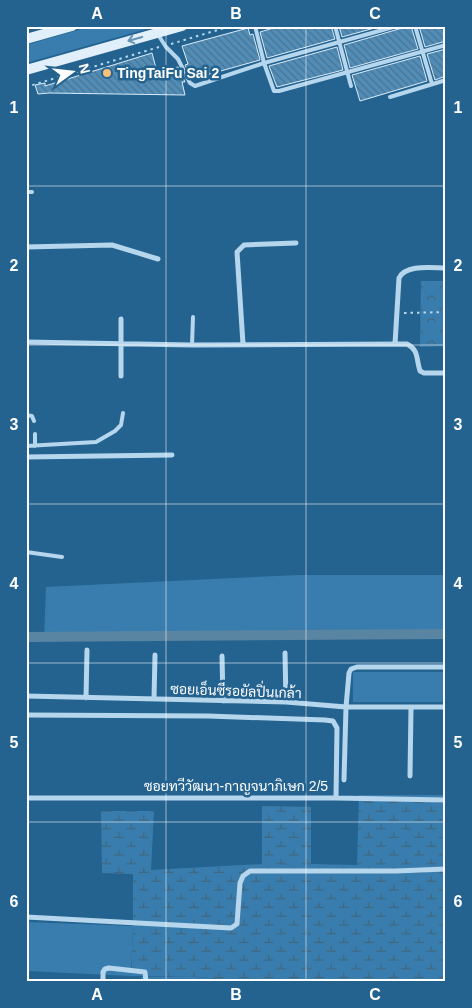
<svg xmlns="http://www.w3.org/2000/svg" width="472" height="1008" viewBox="0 0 472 1008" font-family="Arial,Sarabun,sans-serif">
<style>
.green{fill:#387dad}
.forest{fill:url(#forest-crowns)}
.wetland{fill:url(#wetland-marsh)}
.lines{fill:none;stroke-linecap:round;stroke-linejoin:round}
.canal{stroke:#5984a2;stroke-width:10}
.building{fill:url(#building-back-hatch);stroke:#daecf9}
.path{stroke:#b5d6ec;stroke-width:2;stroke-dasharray:2.5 4;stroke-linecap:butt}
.service{stroke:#b5d6ec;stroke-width:4}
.minor{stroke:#b5d6ec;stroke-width:5}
.secondary{stroke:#e0eff9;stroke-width:10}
.oneway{stroke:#6694b5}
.grid{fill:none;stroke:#fff;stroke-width:1;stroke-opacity:0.55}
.poi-dot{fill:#f7c078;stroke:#246390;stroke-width:2}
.labels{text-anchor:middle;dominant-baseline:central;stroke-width:5;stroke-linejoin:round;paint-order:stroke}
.poi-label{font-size:14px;font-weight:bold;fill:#fff;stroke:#246390;text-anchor:start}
.street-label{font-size:14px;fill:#fff;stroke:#246390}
.neatline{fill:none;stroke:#fff;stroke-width:2}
.grid-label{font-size:16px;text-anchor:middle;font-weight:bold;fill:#fff}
</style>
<defs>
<pattern id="forest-crowns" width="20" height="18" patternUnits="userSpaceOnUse" patternTransform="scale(1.25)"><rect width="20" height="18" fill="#387dad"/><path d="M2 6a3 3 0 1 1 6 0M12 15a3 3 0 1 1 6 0" fill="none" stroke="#416781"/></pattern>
<pattern id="wetland-marsh" width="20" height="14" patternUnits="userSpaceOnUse" patternTransform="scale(1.25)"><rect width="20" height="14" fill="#387dad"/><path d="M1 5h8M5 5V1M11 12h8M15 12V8" fill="none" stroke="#416781"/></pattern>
<pattern id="building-back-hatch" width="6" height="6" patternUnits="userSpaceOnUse" patternTransform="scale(1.25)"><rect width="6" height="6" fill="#508db8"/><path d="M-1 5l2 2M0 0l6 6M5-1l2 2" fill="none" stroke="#4e738d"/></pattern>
</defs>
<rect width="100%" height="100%" fill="#246390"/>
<!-- green -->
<path class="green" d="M92,26H157L26,63V45Z
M298,575H446V635L44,640L46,587Z
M353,672H446V702H353Z
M26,922L133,926L131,976L26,971Z
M141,977H194L271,982H141Z"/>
<!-- forest -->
<path class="forest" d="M421,281H446V346L420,347Z"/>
<!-- wetland -->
<path class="wetland" d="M359,795H446V982H271L194,977L131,976L133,926V874L102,873L101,811H154L151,870L262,864V806L311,807V864L357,865Z"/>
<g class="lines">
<!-- canal -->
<path class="canal" d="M26,637L446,634"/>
</g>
<!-- building -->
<path class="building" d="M280,26H331L335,39L267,58L260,32Z
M339,26H382L342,37Z
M409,26H411L418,49L350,68L344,45Z
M419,26H446V41L425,47Z
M248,28L250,35L253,34L260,60L192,79L185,65L188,64L182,46Z
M337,47L343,70L277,87L269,66Z
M446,49V76L435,80L427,54Z
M152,53L157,72L178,67L185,82H182L185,95L49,93L38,94L35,85L45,83V86Z
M420,56L427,81L360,101L352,75Z"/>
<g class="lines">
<!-- path -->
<path class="path" d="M171,44L231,26
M26,87L159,47
M404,313L446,312"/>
<!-- service -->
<path class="service" d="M255,26L264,63L274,91H279L446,45
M335,26L351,86
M415,26L432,84
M157,33L166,47L178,59L190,83L195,86L264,63L397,26
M390,97L446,80
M26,192H32
M192,345L193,317
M26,415L32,416L34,421
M26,446L96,442L115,431L121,425L123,413
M35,446V434
M26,552L62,557"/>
<!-- minor -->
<path class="minor" d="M26,247L112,245L158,259
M26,342L192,345L407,344C419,350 416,359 420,371L424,373H446
M243,344L237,252L244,245L296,243
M395,344L399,278C406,264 432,268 446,268
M121,376V319
M26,457L172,455
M285,653L286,702
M222,656L223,701
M26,696L286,702L346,707H446
M86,698L87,650
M154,699L155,655
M26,715L208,716L325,720L333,721L337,728L336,798
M410,776L411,708
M344,780L346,707L349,673L351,669L357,667H446
M26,798H336L446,800
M26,917L231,928L237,924L240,883L243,876L250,871H396L446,869
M103,982V972L105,969L109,968L145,972L146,982"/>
<!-- secondary -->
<path class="secondary" d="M26,39L72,26
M26,70L182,26"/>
</g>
<!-- one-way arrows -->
<defs><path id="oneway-shaft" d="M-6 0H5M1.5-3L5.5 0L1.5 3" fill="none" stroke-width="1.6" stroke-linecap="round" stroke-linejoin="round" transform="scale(1.25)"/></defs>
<use class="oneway" href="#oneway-shaft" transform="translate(135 39) rotate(164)"/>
<!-- grid -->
<path class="grid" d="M166,26V982M306,26V982M26,186H446M26,345H446M26,504H446M26,663H446M26,822H446"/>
<!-- markers -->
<circle class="poi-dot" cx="107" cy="73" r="5"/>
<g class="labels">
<!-- poi labels -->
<g class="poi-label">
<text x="117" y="73">TingTaiFu Sai 2</text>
</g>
<!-- street labels -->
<g class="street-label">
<text transform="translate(236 691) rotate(2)">ซอยเอ็นซีรอยัลปิ่นเกล้า</text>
<text x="236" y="786">ซอยทวีวัฒนา-กาญจนาภิเษก 2/5</text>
</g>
</g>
<!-- border -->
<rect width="472" height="1008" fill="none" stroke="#246390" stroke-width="55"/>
<!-- north arrow -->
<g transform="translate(72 72) rotate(75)" stroke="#246390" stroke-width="4" paint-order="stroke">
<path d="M0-4L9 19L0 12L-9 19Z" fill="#ffffff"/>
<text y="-8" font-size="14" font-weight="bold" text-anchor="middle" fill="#ffffff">N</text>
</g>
<rect x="28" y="28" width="416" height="952" class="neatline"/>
<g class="grid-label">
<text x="97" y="19">A</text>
<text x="236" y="19">B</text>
<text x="375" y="19">C</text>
<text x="14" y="113">1</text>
<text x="458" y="113">1</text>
<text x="14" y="271">2</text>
<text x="458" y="271">2</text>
<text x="14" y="430">3</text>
<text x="458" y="430">3</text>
<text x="14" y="589">4</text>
<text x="458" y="589">4</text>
<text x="14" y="748">5</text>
<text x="458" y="748">5</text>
<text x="14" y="907">6</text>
<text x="458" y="907">6</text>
<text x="97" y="1000">A</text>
<text x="236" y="1000">B</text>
<text x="375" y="1000">C</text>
</g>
</svg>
